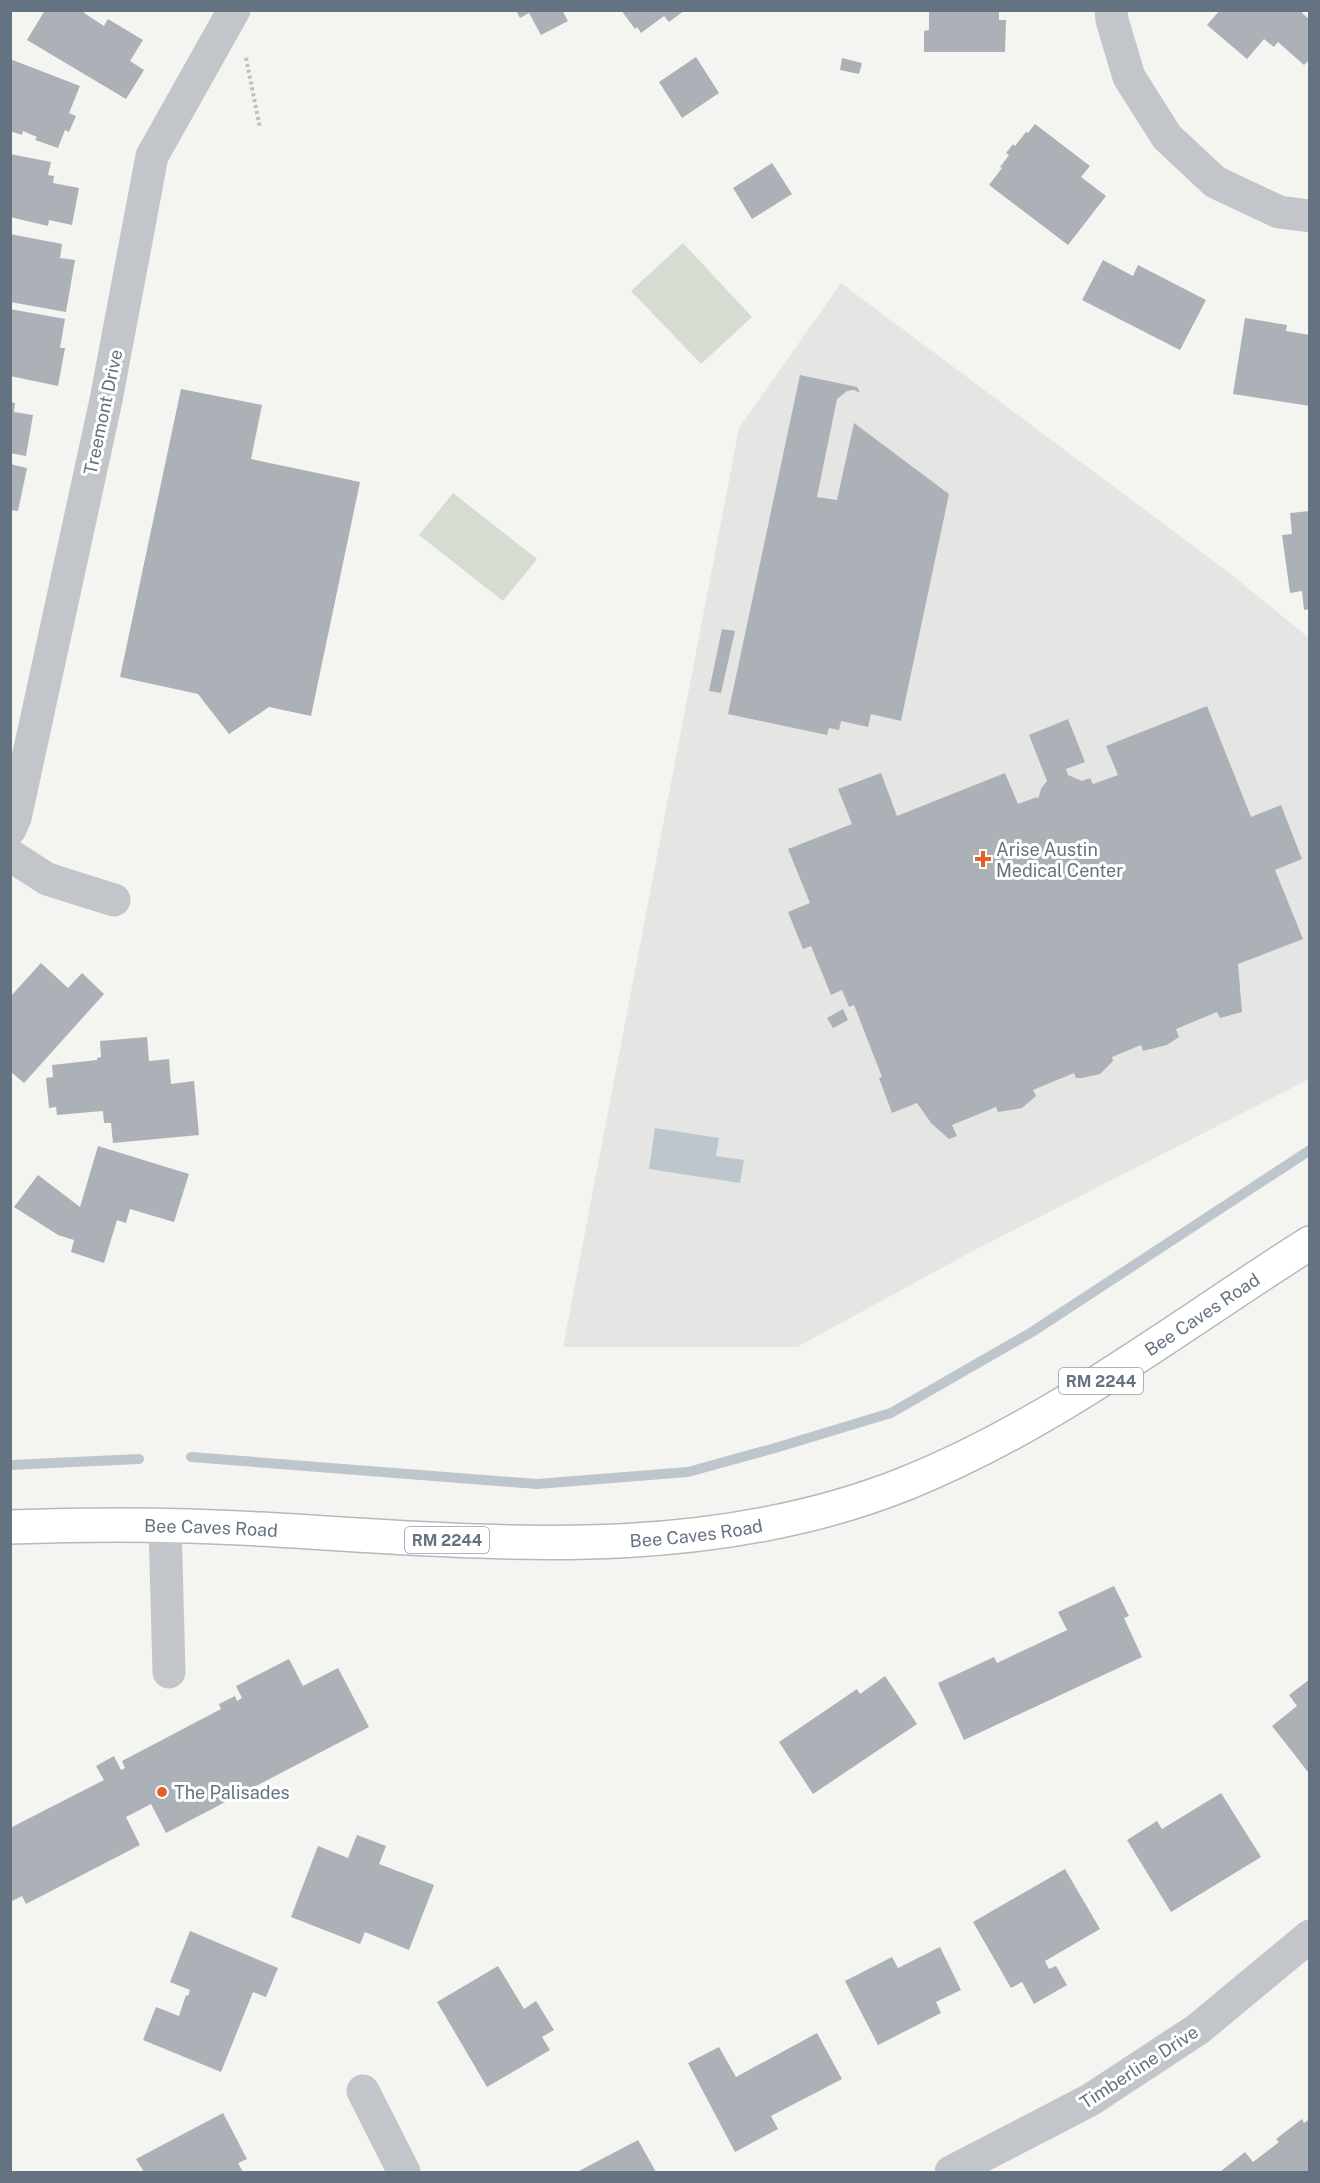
<svg xmlns="http://www.w3.org/2000/svg" width="1320" height="2183" viewBox="0 0 1320 2183" font-family="'Public Sans',sans-serif">
<style>
.built{fill:#e5e6e4}
.green{fill:#d5dcd2}
.water{fill:#bdc6cc}
.lines{fill:none;stroke-linecap:round;stroke-linejoin:round}
.stream{stroke:#bdc6cc;stroke-width:10}
.building{fill:#abb1b7}
.major-casing{stroke:#b5b9bd;stroke-width:36}
.path{stroke:#bcbec0;stroke-width:4;stroke-dasharray:3 3;stroke-linecap:butt}
.minor{stroke:#c2c5c9;stroke-width:33}
.major{stroke:#fff;stroke-width:33}
.poi-dot{fill:#e26124;stroke:#fff;stroke-width:2}
.labels{text-anchor:middle;dominant-baseline:central;stroke-width:6;stroke-linejoin:round;paint-order:stroke}
.shield{fill:#fff;stroke:#929ca8;stroke-width:1.5}
.shield-label{font-size:16px;font-weight:bold;fill:#647282}
.street-label{font-size:18px;fill:#647282;stroke:#fff}
.poi-label{font-size:18px;fill:#647282;stroke:#fff;text-anchor:start}
</style>
<rect width="100%" height="100%" fill="#f4f5f1"/>
<!-- built -->
<path class="built" d="M841,283L1232,575L1309,638V1079L971,1252L797,1347H563L739,428Z"/>
<!-- green -->
<path class="green" d="M683,243L752,317L701,364L631,291Z
M453,493L537,559L503,601L419,535Z"/>
<!-- water -->
<path class="water" d="M655,1128L719,1138L716,1156L744,1160L740,1183L649,1169Z"/>
<g class="lines">
<!-- stream -->
<path class="stream" d="M191,1457L537,1484L688,1472L775,1448L891,1413L1032,1332L1310,1150
M10,1465L139,1459"/>
</g>
<!-- building -->
<path class="building" d="M45,10H85L84,13L104,26L108,19L143,40L130,61L144,70L126,99L27,40Z
M516,10H562L568,21L541,35L529,13L520,18Z
M621,10H685L669,22L664,16L641,33L637,27L635,29Z
M929,10H999V20H1006L1005,52H924V31L929,30Z
M1220,10H1304L1302,13L1310,20V59L1304,65L1278,42L1274,47L1264,39L1247,59L1207,25Z
M696,57L719,93L682,118L659,82Z
M842,58L862,63L859,74L840,70Z
M10,59L80,86L69,113L76,116L69,132L65,130L58,148L35,140L37,137L23,131L22,135L10,131Z
M1035,124L1090,166L1081,177L1106,196L1068,245L989,185L1002,168L1000,167L1009,155L1006,153L1013,144L1015,146L1026,132L1028,133Z
M10,154L51,162L48,175L54,176L53,183L79,188L72,225L49,220L48,226L10,217Z
M772,163L792,194L752,219L733,188Z
M10,234L62,244L60,258L75,260L66,312L10,302Z
M1103,260L1133,276L1138,265L1206,300L1180,350L1082,300Z
M10,309L65,319L60,348H65L58,386L10,376Z
M1245,318L1287,325L1286,331L1310,335V406L1233,394Z
M800,375L857,387L860,393L854,390L847,391L837,399L817,497L837,500L854,423L949,494L901,721L871,714L868,727L841,721L839,730L829,728L827,735L728,714Z
M181,389L262,405L251,459L360,482L311,716L269,707L229,734L198,694L120,677Z
M10,402L15,403L14,412L33,415L26,456L10,453Z
M10,464L27,468L18,511L10,510Z
M1310,511V609L1304,610L1302,591L1290,593L1282,535L1292,534L1290,513Z
M722,629L735,631L721,693L709,691Z
M1207,706L1251,817L1281,805L1302,859L1275,870L1303,939L1238,964L1242,1012L1220,1018L1217,1012L1176,1029L1179,1037L1167,1045L1143,1051L1141,1045L1112,1057L1113,1061L1100,1074L1082,1078H1076L1074,1073L1033,1090L1036,1096L1022,1108L998,1112L996,1107L952,1125L957,1136L949,1139L931,1123L917,1103L892,1113L879,1078L882,1077L854,1005L849,1007L842,990L831,995L811,946L803,949L788,912L810,903L788,849L852,824L838,789L881,773L897,816L1005,773L1018,804L1037,797L1038,799L1041,789L1047,781L1029,735L1068,719L1085,762L1066,769L1068,775L1082,781L1090,778L1093,784L1118,775L1106,746Z
M41,963L68,988L82,973L104,994L24,1083L10,1071V997Z
M843,1009L848,1020L833,1028L827,1018Z
M147,1037L149,1061L169,1059L171,1084L194,1081L199,1135L113,1143L111,1123H104L103,1111L57,1115L56,1107L49,1108L46,1078L53,1077L52,1065L97,1060V1058L101,1057L100,1041Z
M98,1146L189,1174L174,1222L130,1209L126,1223L117,1220L104,1263L71,1252L74,1240L58,1235L14,1207L38,1175L80,1207Z
M1114,1586L1129,1616L1124,1618L1142,1657L964,1740L938,1683L994,1657L997,1663L1067,1630L1058,1612Z
M289,1659L303,1686L338,1668L369,1727L166,1833L151,1804L126,1817L140,1845L26,1904L22,1896L10,1902V1828L104,1780L96,1766L114,1756L121,1770L125,1768L122,1761L221,1709L219,1704L235,1696L237,1701L242,1698L236,1686Z
M885,1676L917,1724L813,1794L779,1742L857,1689L860,1694Z
M1310,1679V1771L1308,1772L1272,1726L1297,1706L1289,1695Z
M1221,1793L1261,1857L1171,1912L1127,1840L1157,1821L1162,1829Z
M357,1835L386,1846L379,1864L434,1885L409,1950L365,1932L360,1944L291,1917L318,1846L348,1858Z
M1065,1869L1100,1929L1045,1961L1049,1969L1056,1966L1067,1985L1034,2004L1022,1982L1011,1988L973,1922Z
M190,1931L278,1968L266,1997L253,1992L221,2072L143,2040L156,2007L179,2016L186,1995L188,1996L190,1990L170,1982Z
M940,1947L961,1990L936,2002L941,2013L878,2045L845,1981L892,1957L898,1968Z
M498,1966L524,2009L536,2001L554,2030L542,2037L550,2050L487,2087L437,2002Z
M817,2033L842,2079L771,2116L778,2129L735,2152L688,2063L719,2047L736,2077Z
M223,2113L247,2159L238,2163L243,2172H144L136,2159Z
M1302,2119L1304,2123L1310,2119V2172H1220L1245,2152L1253,2162L1279,2142L1276,2139Z
M638,2140L656,2172H577Z"/>
<g class="lines">
<!-- major casing -->
<g class="major-casing">
<g id="major">
<path id="s1" d="M10,1527C93,1524 176,1524 259,1529C478,1541 698,1567 907,1483C1053,1424 1177,1327 1310,1243"/>
</g>
</g>
<!-- path -->
<path class="path" d="M246,58L260,128"/>
<!-- minor -->
<path class="minor" d="M1111,10L1112,20L1129,77L1167,137L1215,182L1279,212L1310,216
M10,829L15,818L106,400L152,156L234,10
M10,855L47,879L114,900
M165,1525L169,1672
M363,2091L404,2172
M951,2172L1090,2100L1198,2029L1310,1936"/>
<!-- major -->
<use href="#major" class="major"/>
</g>
<!-- markers -->
<g class="poi-dot">
<path d="M980 850h6v6h6v6h-6v6h-6v-6h-6v-6h6z"/>
<circle cx="162" cy="1792" r="6"/>
</g>
<g class="labels">
<!-- shield labels -->
<g class="shield">
<rect x="1059" y="1368" width="84" height="26" rx="4.5"/>
<rect x="405" y="1527" width="84" height="26" rx="4.5"/>
</g>
<g class="shield-label">
<text x="1101" y="1381">RM 2244</text>
<text x="447" y="1540">RM 2244</text>
</g>
<!-- street labels -->
<g class="street-label">
<text transform="translate(103 412) rotate(-78)">Treemont Drive</text>
<text stroke="none"><textPath href="#s1" startOffset="1245">Bee Caves Road</textPath></text>
<text stroke="none"><textPath href="#s1" startOffset="201">Bee Caves Road</textPath></text>
<text stroke="none"><textPath href="#s1" startOffset="687">Bee Caves Road</textPath></text>
<text transform="translate(1139 2067) rotate(-33)">Timberline Drive</text>
</g>
<!-- poi labels -->
<g class="poi-label">
<text x="996" y="849">Arise Austin<tspan x="996" dy="21">Medical Center</tspan></text>
<text x="174" y="1792">The Palisades</text>
</g>
</g>
<!-- border -->
<rect width="1320" height="2183" fill="none" stroke="#647282" stroke-width="24"/>
</svg>
